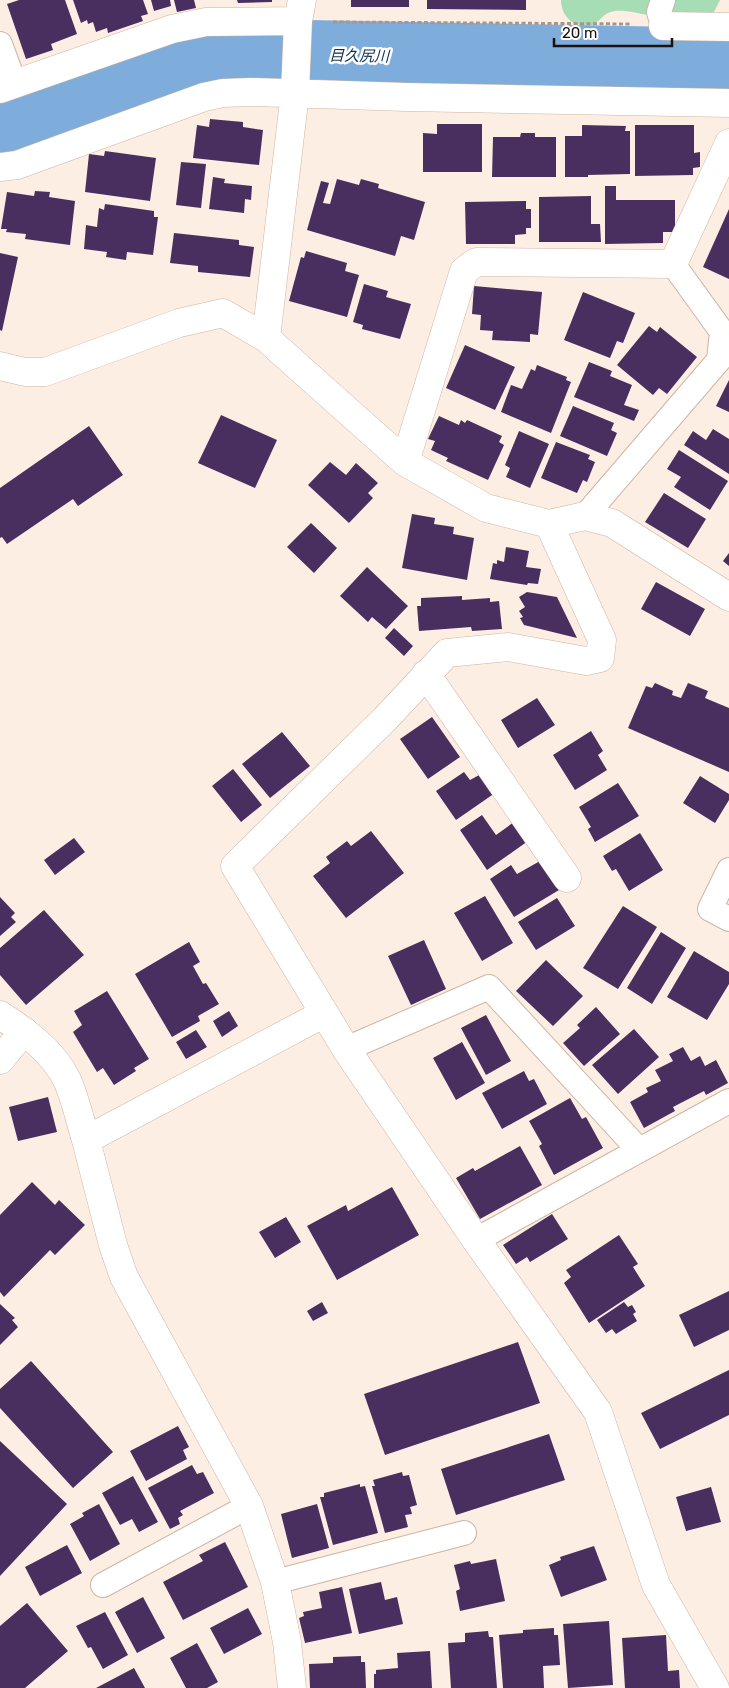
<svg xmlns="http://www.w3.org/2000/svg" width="729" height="1688" viewBox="0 0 729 1688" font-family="Rubik,'Noto Sans JP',sans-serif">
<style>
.green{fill:#a7ddb5}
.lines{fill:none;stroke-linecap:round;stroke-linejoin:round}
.river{stroke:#7eaddc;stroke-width:70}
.building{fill:#492f5f}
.lane-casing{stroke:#ccb5a3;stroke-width:26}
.street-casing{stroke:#ccb5a3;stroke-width:29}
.path{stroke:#a3978e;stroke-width:3;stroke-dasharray:4 2.5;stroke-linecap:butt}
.lane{stroke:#fff;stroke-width:24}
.street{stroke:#fff;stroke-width:28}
.labels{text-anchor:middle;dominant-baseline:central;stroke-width:5;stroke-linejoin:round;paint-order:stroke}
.water-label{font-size:15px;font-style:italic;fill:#0b2f4e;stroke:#fff}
</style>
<rect width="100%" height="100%" fill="#fdeee3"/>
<!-- green -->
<path class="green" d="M561,0H720L713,14L655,32L647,15C635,13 620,8 608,13C602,16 598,23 592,25C575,29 561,17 561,0Z"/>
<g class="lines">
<!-- river -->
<path class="river" d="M0,126L45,112L179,64L204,59L251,54L729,63"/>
</g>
<!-- building -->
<path class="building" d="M19,0H65L77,34L51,44L53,50L26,59L7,4Z
M73,0H143L148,14L141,16L143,21L108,33L107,28L96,32L93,22L88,24L87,20L81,23Z
M151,0H170L171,6L154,11Z
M174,0H194L196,8L177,12Z
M237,0H272V2L238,3Z
M351,0H409V7H351Z
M427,0H526V10L427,9Z
M210,119L243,122V127L263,130L259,165L193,158L197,125L209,127Z
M437,124H482V172H423V133L437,134Z
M582,125L626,126L625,131H630V174L588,175V177H565V136H582Z
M635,125H694V153L700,152V167L693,168V175L635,176Z
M521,133H535V137H556V177H492L493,137H520Z
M105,151L156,158L150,201L85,192L89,154L104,156Z
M181,162L206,164L201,208L176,205Z
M213,177L225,179L224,183L252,186L251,200L245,199L244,213L209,209Z
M337,179L359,185L361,179L379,184L378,188L425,202L414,240L401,236L395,256L307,230L321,181L329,183L323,203L330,204Z
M605,186H616V200H675V232H663V243L605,244Z
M35,191L50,192L49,197L75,201L70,245L25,239L26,234L6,232L7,229H1L7,192L34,196Z
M591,196V224H600L601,242H539V197Z
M526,201V209H531V228H526V234L515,235V244H466L465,202Z
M105,204L154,211V217H158L153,255L127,252L126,260L106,257L107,252L84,249L86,225L97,227L99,208L104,210Z
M729,209V279L703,267Z
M174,233L239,240V245L254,247L250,277L198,272V266L170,263Z
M306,251L347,263L345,271L359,275L347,317L289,301L301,257L304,258Z
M0,253L18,257L2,331L0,330Z
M364,284L388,291L386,297L411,304L400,339L362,329L363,325L353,322Z
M474,286L542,292L538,335L530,334V342L492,340L493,331L480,330L481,315L472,314Z
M583,292L635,313L623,343L617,341L610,358L564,340Z
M649,326L657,332L660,327L697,357L667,394L659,388L653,395L617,365Z
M465,345L515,367L495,410L446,388Z
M589,362L612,371L610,376L632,385L624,405L639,410L634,421L574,397Z
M537,365L567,377L566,380L571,382L551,433L501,412L511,385L522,389L531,369L535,371Z
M729,380V412L716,406Z
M573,406L614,423L611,430L617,433L607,456L560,436Z
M221,415L277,440L255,488L198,463Z
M439,416L459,425L461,420L465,423L467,420L502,436L499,442L504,445L488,480L446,461L448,458L431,450L435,441L428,439Z
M89,426L123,475L78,506L73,499L7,544L2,537L0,538V488Z
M713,429L729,439V474L684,445L693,431L706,440Z
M519,431L549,444L530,488L506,477L510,468L505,465Z
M556,442L590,455L588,459L595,462L587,482L583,480L577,493L541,478Z
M679,450L728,481L710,510L674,487L681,477L667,469Z
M330,462L346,475L356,463L378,483L368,493L373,498L349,523L308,485Z
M664,493L706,519L688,548L645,522Z
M412,514L435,518L434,524L454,527L453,534L474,538L467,580L402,568Z
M311,523L337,548L314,573L287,547Z
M506,547L529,551L526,567L541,569L538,584L528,583L527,585L490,579L493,563L497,564V560L504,562Z
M729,553V566L723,561Z
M367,567L408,606L386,629L372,617L368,622L340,596Z
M656,582L705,609L690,636L641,609Z
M527,592L557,597L577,638L524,625L520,618L523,617L519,611L525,607L519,597Z
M462,596V600L490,598V602L499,601L502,629L472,631L471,627L419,631L417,606H421V598Z
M394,628L413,646L404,656L385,638Z
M655,683L673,691L672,695L681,698L688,683L708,691L705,698L729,708V772L628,728L646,686L652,688Z
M537,698L555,725L518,748L501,720Z
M432,717L460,757L428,779L400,739Z
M591,731L603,751L598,755L607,770L575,790L553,755Z
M282,732L310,766L270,798L242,764Z
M233,769L262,805L241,822L212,786Z
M464,772L470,780L481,774L495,793L456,820L436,791Z
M700,776L729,794V800L715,823L683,803Z
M618,783L639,816L595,842L588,829L591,827L579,807Z
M482,815L496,835L514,822L528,841L487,870L460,830Z
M371,831L404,873L346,918L313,876L330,863L326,857L347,841L351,846Z
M640,833L663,870L629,891L616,869L612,871L603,856Z
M74,838L85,852L55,875L44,860Z
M540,861L559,890L514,917L490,879L511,865L517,874Z
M485,896L513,943L482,961L454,913Z
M0,897L15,913L11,917L16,922L0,936Z
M557,898L575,926L536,950L518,922Z
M623,906L657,927L618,989L583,968Z
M44,910L84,955L26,1005L0,975V948Z
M661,932L686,948L652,1004L627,988Z
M424,940L446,989L411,1005L388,956Z
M189,942L200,962L193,966L203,984L206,983L219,1004L198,1016L200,1021L172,1037L135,974Z
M694,951L729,972V984L707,1020L667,997Z
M546,960L583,996L553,1026L516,991Z
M107,991L149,1059L134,1068L136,1071L114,1085L103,1068L97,1072L73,1032L82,1025L74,1011Z
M596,1007L620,1034L584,1066L563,1043L580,1028L577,1025Z
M229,1011L238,1026L222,1037L213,1021Z
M486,1015L511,1061L486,1075L461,1028Z
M634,1029L659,1057L618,1094L592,1065Z
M196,1030L207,1047L186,1059L176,1042Z
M462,1042L485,1083L456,1100L433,1058Z
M683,1047L691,1061L700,1056L705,1066L716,1060L728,1083L706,1095L704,1091L673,1107L675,1111L644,1128L630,1102L648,1092L646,1088L661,1081L655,1070L673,1061L669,1054Z
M524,1071L529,1081L534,1079L547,1104L502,1129L482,1093Z
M48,1097L57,1132L18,1141L9,1107Z
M570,1098L582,1119L586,1117L603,1148L554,1175L539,1146L542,1144L529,1121Z
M520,1146L542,1185L480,1219L456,1178L473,1168L475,1171Z
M32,1182L55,1205L59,1200L85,1225L55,1255L50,1250L4,1297L0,1292V1215Z
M392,1187L419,1235L337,1280L307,1226L346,1205L348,1211Z
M552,1214L568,1239L530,1262L527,1257L516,1264L503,1245Z
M286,1217L301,1242L275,1258L259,1232Z
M619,1235L638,1264L633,1267L645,1286L589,1323L564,1283L571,1277L566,1270Z
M729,1291V1330L694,1347L679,1315Z
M322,1302L328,1313L313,1321L307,1311Z
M624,1302L628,1307L632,1305L636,1312L633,1314L637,1321L616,1334L612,1329L606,1333L597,1320Z
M0,1304L15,1318L12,1320L18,1327L0,1345Z
M518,1342L540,1403L385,1455L364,1394Z
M31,1361L113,1452L73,1488L0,1408V1389Z
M729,1370V1415L660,1449L641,1413Z
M178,1426L189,1447L183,1450L187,1459L146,1481L130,1451Z
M549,1434L565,1480L456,1515L441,1469Z
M0,1441L67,1504L0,1576Z
M192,1465L197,1474L203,1472L214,1493L180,1511L183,1515L178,1518L180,1524L170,1529L148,1488Z
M402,1472L403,1476L409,1475L417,1505L410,1507L412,1514L405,1515L408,1527L385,1533L372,1486H375L373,1480Z
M133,1476L158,1522L139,1532L132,1519L120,1525L102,1493Z
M360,1484V1487L365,1486L378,1533L333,1545L320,1497H324V1493Z
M711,1487L721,1522L686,1531L676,1497Z
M99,1504L120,1544L90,1561L70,1524L84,1516L82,1513Z
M317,1504L329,1548L292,1558L281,1514Z
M225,1542L248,1587L183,1620L163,1582L203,1561L199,1555Z
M67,1545L82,1573L40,1596L25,1567Z
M594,1546L607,1580L561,1597L549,1565L561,1560L560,1557Z
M496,1559L505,1601L460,1611L456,1591L460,1589L454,1565L470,1561L471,1564Z
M381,1582L385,1600L397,1597L403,1624L359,1634L349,1589Z
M342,1587L352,1633L305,1643L299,1618L304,1616L303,1612L322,1608L319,1592Z
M143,1597L165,1638L137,1653L115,1612Z
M27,1603L68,1651L25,1688H0V1626Z
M248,1608L262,1634L224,1654L210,1628Z
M105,1612L128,1655L103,1669L91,1647L88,1648L76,1626Z
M609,1621L613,1685L568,1688L563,1624Z
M554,1628V1635H558L560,1665L543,1666L544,1688H503L499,1635L523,1633V1630Z
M488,1631L489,1637H493L497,1688H451L448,1643L465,1642V1633Z
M666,1635L668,1671L679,1670L680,1688H625L622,1638Z
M197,1643L218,1682L207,1688H186L170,1658Z
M430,1651L432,1688H374V1674H376V1670L398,1668L397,1653Z
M361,1656V1662H365L366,1688H310L309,1664L333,1663V1657Z
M134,1668L145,1688H96Z"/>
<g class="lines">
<!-- lane casing -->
<g class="lane-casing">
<path id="lane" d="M663,26L659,12L663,0
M0,44L15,85
M585,516L719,360L722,332L673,264
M729,870L710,909L729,919
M346,1049L489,987L639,1150
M476,1240L729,1101
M275,1582L464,1533
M103,1585L249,1506"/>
</g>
<!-- street casing -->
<g class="street-casing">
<path id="street" d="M302,0L298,21L295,93L266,338L405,462L486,508L549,524L585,516L612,523L729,597
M663,26L729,27
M0,89L172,29L206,22L298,21
M0,167L17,165L204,97L223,93L251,92L406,97L729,103
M0,366L25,372H45L179,323L223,313L266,338
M405,462L464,271L476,262L673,264L729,143
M549,524L602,640L600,658L586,661L508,647L447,653L385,719L235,866L346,1049L476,1240L598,1412L656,1585L715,1688
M426,674L567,878
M0,1015C26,1032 53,1051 67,1080C75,1097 80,1121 86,1140L323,1014
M0,1060L24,1031
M86,1140L113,1245L124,1277L249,1506L275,1582L287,1642L292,1688"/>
</g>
<!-- path -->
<path class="path" d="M333,22L630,24"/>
<!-- lane -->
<use href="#lane" class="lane"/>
<!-- street -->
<use href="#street" class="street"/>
</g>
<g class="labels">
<!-- water labels -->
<g class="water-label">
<text transform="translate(359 56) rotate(1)">目久尻川</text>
</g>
</g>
<!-- scale -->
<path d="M554 38v8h118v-8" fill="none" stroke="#1a120c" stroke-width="2.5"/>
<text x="562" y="38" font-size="15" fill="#1a120c" stroke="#ffffff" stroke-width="4" paint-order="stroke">20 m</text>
</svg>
